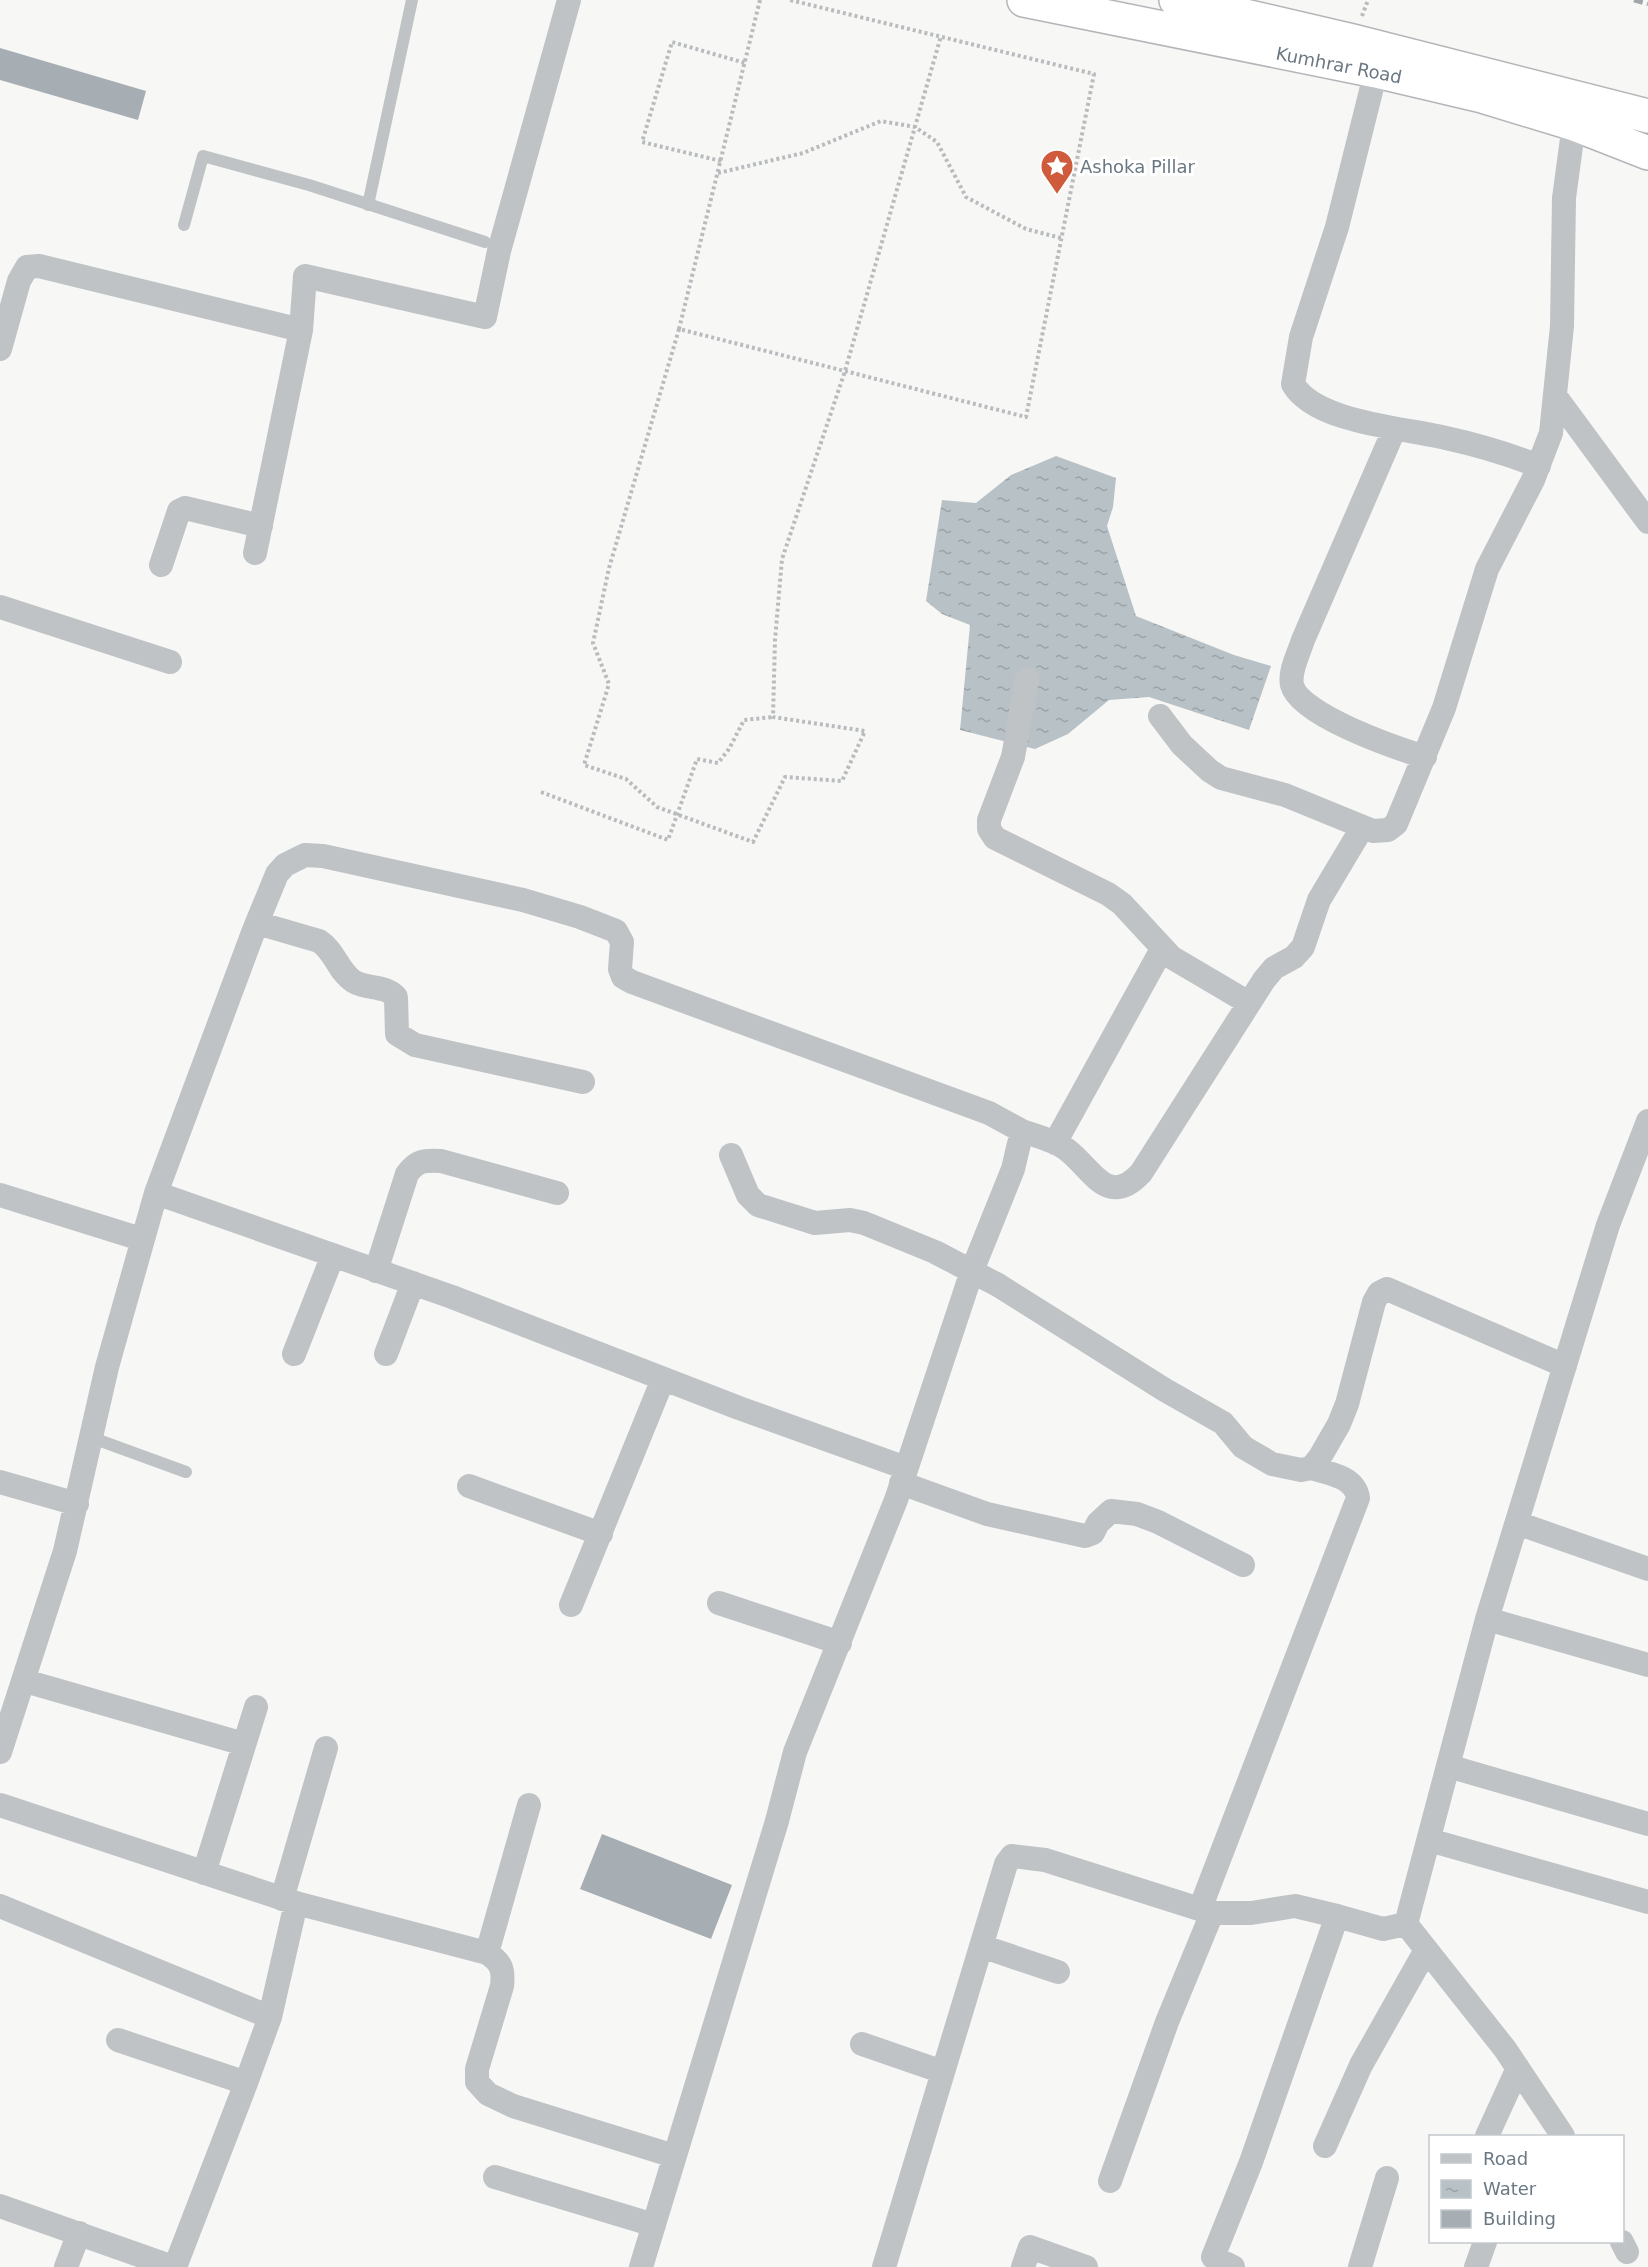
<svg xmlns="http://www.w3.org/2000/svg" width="1648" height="2267" viewBox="0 0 1648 2267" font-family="'DejaVu Sans',sans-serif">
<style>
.water{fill:url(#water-ripples)}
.building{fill:#a7aeb3}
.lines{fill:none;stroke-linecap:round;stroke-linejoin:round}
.trunk-casing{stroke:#b3b6b9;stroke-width:36}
.path{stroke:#b9bcbe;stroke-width:4;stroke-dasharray:3 3;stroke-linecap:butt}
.service{stroke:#bfc3c6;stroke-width:12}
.minor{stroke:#bfc3c6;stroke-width:24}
.trunk{stroke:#fff;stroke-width:33}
.rail{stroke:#a1a7ac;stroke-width:4.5;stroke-dasharray:9 4.5;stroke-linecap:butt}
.labels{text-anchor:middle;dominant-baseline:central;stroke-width:6;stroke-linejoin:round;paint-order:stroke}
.street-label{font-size:18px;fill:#6a7883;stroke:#fff}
.poi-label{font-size:18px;fill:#6a7883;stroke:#fff;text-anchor:start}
</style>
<defs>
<pattern id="water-ripples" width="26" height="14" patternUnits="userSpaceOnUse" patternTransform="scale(1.5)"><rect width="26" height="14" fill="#b8c2c6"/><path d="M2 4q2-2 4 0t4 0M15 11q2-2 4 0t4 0" fill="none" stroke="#9aa2a6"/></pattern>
</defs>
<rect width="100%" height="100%" fill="#f7f7f5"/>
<!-- water -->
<path class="water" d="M1056,456L1116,478L1113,507L1107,526L1136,616L1234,655L1271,666L1249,730L1149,697L1109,700L1068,734L1035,749L960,730L970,625L942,614L926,601L942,500L976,503L1011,475Z"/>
<!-- building -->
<path class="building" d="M0,48L146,91L138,120L0,80Z
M602,1834L732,1885L711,1939L580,1889Z"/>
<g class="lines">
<!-- trunk casing -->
<g class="trunk-casing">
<path id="trunk" d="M1024,0L1376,71L1482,96L1574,124L1648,153
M1176,0L1353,41L1648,116"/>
</g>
<!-- path -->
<path class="path" d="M760,0L679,329L1026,417L1094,74L790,0
M1362,16L1368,0
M721,161L642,142L672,42L745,63
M718,173L803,153L881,121L915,127L937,142L966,197L1026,229L1061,238
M679,329L609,568L593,643L609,684L584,765L626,779L657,807L753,842L785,777L842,781L865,731L773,717L775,640L782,559L845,371L941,36
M541,792L668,840L697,759L718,763L729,749L744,720L773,717"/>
<!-- service -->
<path class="service" d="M368,205L412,0
M184,225L203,156L309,185L485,242
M90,1437L186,1472"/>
<!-- minor -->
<path class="minor" d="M1376,71L1337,227L1301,337L1293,384C1315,423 1406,428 1446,438C1478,445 1508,454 1539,466
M0,349L19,281L27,267L39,266L301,330
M1556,397L1648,522
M1394,430L1303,640C1299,653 1289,671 1292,685C1299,715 1396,748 1425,757
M255,553L301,330L305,276L485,317L499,251L569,0
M161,565L179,511L185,508L261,526
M0,607L170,662
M1027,679L1013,757L989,820V829L995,838L1108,894L1122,904L1171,957L1249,1003
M1160,716L1182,745L1210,771L1221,778L1285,795L1373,831L1388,830L1396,824L1444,708L1487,569L1533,480L1551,433L1562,326L1564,198L1574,124
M257,923L319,941C335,951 338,971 353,981C367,990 384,984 396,997L397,1034L415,1045L583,1082
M1055,1143L1162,949
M731,1155L748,1195L758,1205L815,1223L850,1220L864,1223L935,1252L998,1285L1165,1390L1223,1423L1243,1447L1272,1464L1301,1470L1311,1468L1320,1457L1339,1424L1347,1404L1374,1302L1379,1293L1387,1289L1565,1366
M156,1193L452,1297L739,1408L906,1468
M0,1195L141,1239
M376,1271L407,1174C417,1160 425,1160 441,1161L557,1193
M294,1354L333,1255
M386,1354L413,1283
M0,1482L77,1504
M901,1483L987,1514L1085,1536L1093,1533L1098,1523L1111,1511L1137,1514L1158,1522L1243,1565
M469,1486L601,1534
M1517,1523L1648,1569
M719,1603L840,1643
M571,1605L663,1379
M1487,1619L1648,1665
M25,1681L244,1744
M0,1752L65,1551L107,1367L156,1193L254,930L277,874L285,865L305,855L323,856L523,900L580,917L616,931L622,942L620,969L623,977L632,982L989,1113L1022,1131
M1448,1766L1648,1824
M0,1805L296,1903L487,1953C501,1962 504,1969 502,1986L477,2069V2082L488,2094L513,2106L674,2156
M1429,1840L1648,1902
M204,1873L256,1707
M282,1899L326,1748
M0,1906L270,2017
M1200,1909L1358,1498C1355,1477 1329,1473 1311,1468
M1406,1924L1505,2049L1563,2136
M981,1946L1058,1972
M487,1953L529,1805
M118,2040L246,2083L270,2017L296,1903
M862,2044L943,2072
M1487,2136L1518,2068
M1325,2146L1361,2065L1426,1950
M495,2177L654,2225
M1110,2181L1167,2022L1212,1913
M0,2206L173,2267
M1622,2242L1627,2252
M66,2267L79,2233
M175,2267L246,2083
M641,2267L777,1821L795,1752L896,1500L972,1271L1013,1169L1022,1131C1036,1136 1054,1140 1066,1149C1092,1168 1107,1209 1141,1173L1264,980L1274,968L1294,957L1303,947L1319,900L1362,828
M884,2267L1006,1864L1012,1856L1045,1860L1212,1913H1251L1295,1906L1337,1916
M1023,2267L1030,2247L1086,2267
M1233,2267L1213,2257L1251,2162L1337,1916L1383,1929L1406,1924L1487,1619L1608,1225L1648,1121
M1360,2267L1387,2178
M1476,2267L1485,2242"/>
<!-- trunk -->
<use href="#trunk" class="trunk"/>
<!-- rail -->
<path class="rail" d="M1634,0L1648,4"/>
</g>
<!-- icons -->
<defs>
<g id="sight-pin" transform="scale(1.725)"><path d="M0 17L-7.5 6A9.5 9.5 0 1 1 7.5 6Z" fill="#d05a3c" stroke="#fff"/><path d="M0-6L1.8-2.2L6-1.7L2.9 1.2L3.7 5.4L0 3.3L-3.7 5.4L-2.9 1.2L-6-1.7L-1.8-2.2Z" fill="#fff"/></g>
</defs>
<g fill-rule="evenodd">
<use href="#sight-pin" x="1057" y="166"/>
</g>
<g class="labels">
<!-- street labels -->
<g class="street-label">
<text transform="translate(1339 65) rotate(11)">Kumhrar Road</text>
</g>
<!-- poi labels -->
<g class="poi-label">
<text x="1080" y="166">Ashoka Pillar</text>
</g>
</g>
<!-- legend -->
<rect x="1429" y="2135" width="195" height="108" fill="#ffffff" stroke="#c3c9cd" stroke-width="1.5"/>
<rect x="1441" y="2154" width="30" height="9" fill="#bfc3c6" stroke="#c3c9cd" stroke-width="1.5"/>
<text x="1483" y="2165" font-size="18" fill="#6a7883">Road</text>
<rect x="1441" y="2180" width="30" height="18" fill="url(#water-ripples)" stroke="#c3c9cd" stroke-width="1.5"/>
<text x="1483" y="2195" font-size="18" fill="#6a7883">Water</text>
<rect x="1441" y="2210" width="30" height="18" fill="#a7aeb3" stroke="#c3c9cd" stroke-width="1.5"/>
<text x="1483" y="2225" font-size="18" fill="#6a7883">Building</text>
</svg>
